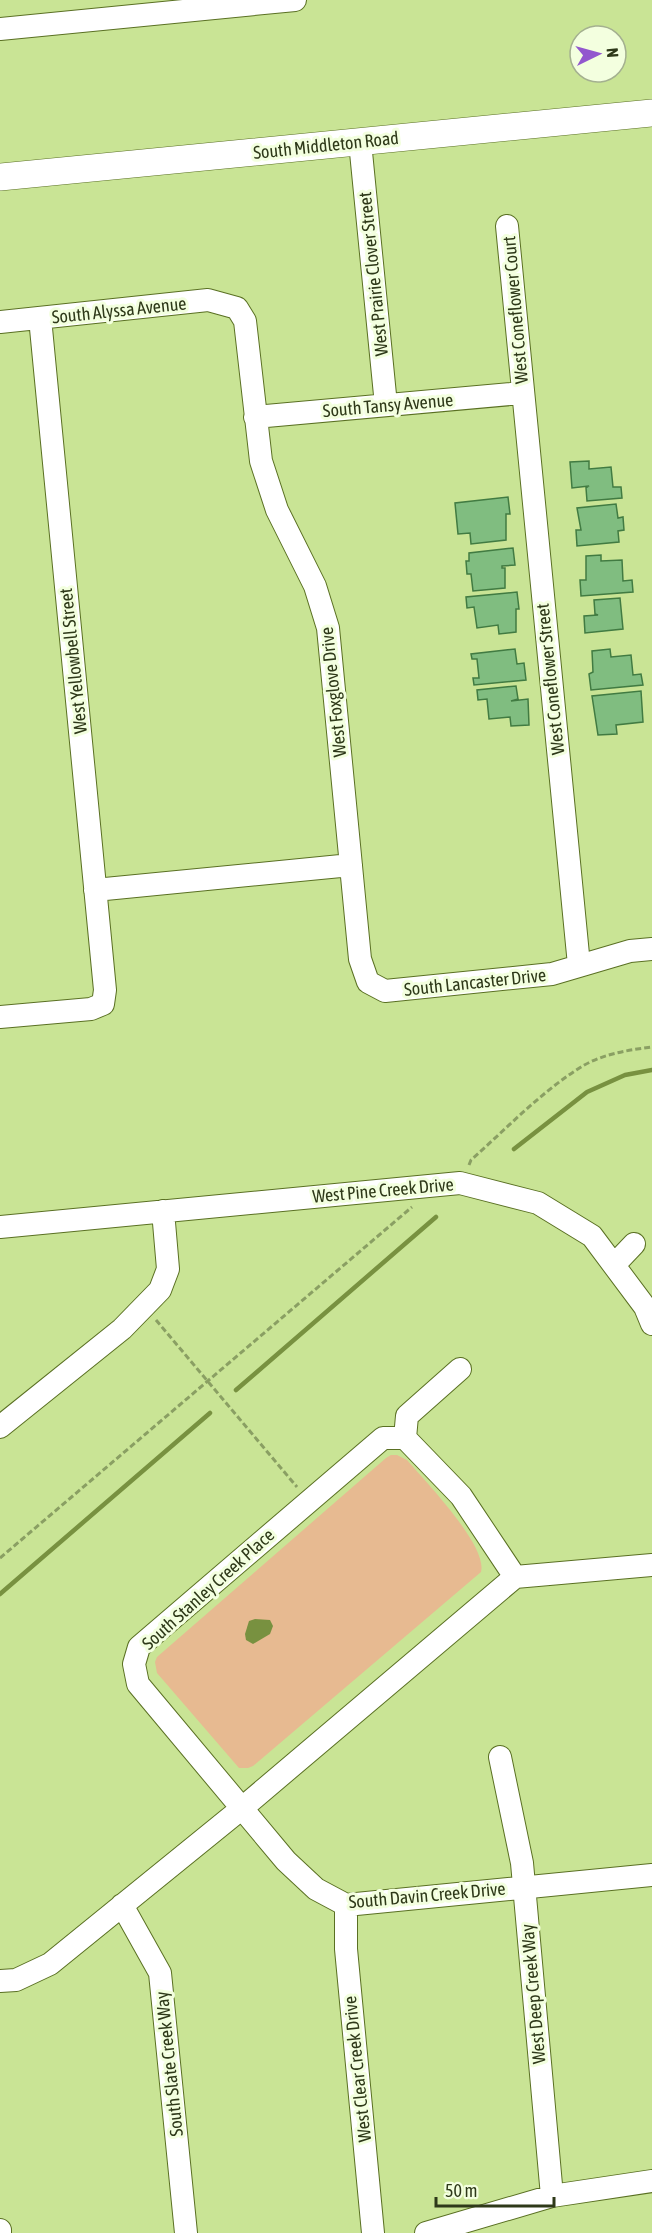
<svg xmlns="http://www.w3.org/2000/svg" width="652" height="2233" viewBox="0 0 652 2233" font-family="'Asap Condensed',sans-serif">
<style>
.green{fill:#e7ba91}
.water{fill:#789140}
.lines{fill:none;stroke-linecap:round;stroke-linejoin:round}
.stream{stroke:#789140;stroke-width:4.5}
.building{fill:#80bd80;stroke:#417b42;stroke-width:1.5}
.minor-casing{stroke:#5a7023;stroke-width:24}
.major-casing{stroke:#5a7023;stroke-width:28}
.path{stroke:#8a9f63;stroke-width:3;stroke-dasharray:6 3;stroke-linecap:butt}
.minor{stroke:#fff;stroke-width:22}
.major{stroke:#fff;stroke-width:27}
.labels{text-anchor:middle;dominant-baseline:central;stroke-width:6;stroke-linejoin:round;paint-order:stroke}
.street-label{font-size:18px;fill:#2e3919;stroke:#f3ffdf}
</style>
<rect width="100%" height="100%" fill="#c9e495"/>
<!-- green -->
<path class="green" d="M391,1455H397L407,1460C425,1481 488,1546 481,1572L253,1766L248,1768H239L157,1673L155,1662L157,1657L386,1458Z"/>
<!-- water -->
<path class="water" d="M255,1619L270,1620L273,1626L270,1634L253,1644L246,1640L245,1634L249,1621Z"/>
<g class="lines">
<!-- stream -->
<path class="stream" d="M514,1149L587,1092L625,1075L652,1070
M236,1390L436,1217
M0,1594L210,1413"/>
</g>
<!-- building -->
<path class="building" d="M589,461V469L611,467L613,487H621L622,498L587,501L586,488L589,486L572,488L570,462Z
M508,497L510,514H506V540L471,544L470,533L458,534L455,503Z
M616,504L618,518L623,517L624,530L618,531L619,542L577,546L576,530H581L577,508Z
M513,548L515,565L502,566V568H505V588L473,591L471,574H467L466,561H469V553Z
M601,555V561L622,560L623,581L632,580L633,592L581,596L580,580H586V556Z
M517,592L519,609H516V632L499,634L498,625L477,628L474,607L467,608L466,597Z
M620,598L623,629L585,633L584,616L598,615L595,614L594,600Z
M515,649L517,664L524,663L526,680L474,685L473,678H479L477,659H472L471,654Z
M610,649L611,657L631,655L633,675L641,674L643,685L591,690L589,674L593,672L592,651Z
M516,686L518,699L511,701L528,699L529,725L511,726L510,717L489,719L487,699L478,700L477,690Z
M641,691L643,722L616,725L617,734L598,735L592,696Z"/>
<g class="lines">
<!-- minor casing -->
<g class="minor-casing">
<path id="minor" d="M0,29L295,0
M360,142L386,405
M507,226L579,965
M0,322L208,300L237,308L245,321L261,461L277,510L315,586L328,628L360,959L368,982L385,991L552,974L630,951L652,949
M255,417L522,393
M95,890L351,865
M0,1017L91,1009L103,1004L105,990L40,318
M0,1227L460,1183L538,1203L592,1236L645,1307L652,1324
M614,1265L634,1244
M0,1427L122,1329L160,1290L168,1269L163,1211
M405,1438L407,1416L460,1369
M515,1577L461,1496L405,1438H383L139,1647L134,1664L138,1684L286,1861L316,1889L346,1905L652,1875
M500,1757L522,1863L552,2196
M122,1905L160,1973L186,2233
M346,1905V1949L373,2233
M0,1981L16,1980L50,1964L241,1809L515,1577L652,1565
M0,2230V2233
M426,2233L552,2196L652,2181"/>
</g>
<!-- major casing -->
<g class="major-casing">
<path id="major" d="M0,177L652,113"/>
</g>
<!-- path -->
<path class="path" d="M469,1165L471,1160C506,1129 541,1092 581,1067C602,1054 628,1050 652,1047
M156,1320L297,1487
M0,1558L412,1207"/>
<!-- minor -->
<use href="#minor" class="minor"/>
<!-- major -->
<use href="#major" class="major"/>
</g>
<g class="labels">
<!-- street labels -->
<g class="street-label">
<text transform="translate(326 145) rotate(-6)">South Middleton Road</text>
<text transform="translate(373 274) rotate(-96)">West Prairie Clover Street</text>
<text transform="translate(119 310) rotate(-6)">South Alyssa Avenue</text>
<text transform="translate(515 310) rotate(-95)">West Coneflower Court</text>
<text transform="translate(388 405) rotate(-5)">South Tansy Avenue</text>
<text transform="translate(73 661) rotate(-96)">West Yellowbell Street</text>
<text transform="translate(550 679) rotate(-96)">West Coneflower Street</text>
<text transform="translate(333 692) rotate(-96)">West Foxglove Drive</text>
<text transform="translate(475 982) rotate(-6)">South Lancaster Drive</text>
<text transform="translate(383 1190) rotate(-5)">West Pine Creek Drive</text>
<text transform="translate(208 1589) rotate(-42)">South Stanley Creek Place</text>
<text transform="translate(427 1895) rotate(-5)">South Davin Creek Drive</text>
<text transform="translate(533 1994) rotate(-95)">West Deep Creek Way</text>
<text transform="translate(169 2064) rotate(-96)">South Slate Creek Way</text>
<text transform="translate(357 2069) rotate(-96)">West Clear Creek Drive</text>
</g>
</g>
<!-- north arrow -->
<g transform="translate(598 54) rotate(85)"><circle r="28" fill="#f3ffdf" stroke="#a4b090" stroke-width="1.5"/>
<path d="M0-4.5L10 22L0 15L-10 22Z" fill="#9257ce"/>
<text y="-9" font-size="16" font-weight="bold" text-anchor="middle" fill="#2e3919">N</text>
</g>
<!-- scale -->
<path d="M436 2197v9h118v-9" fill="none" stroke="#2e3919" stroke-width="3"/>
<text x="445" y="2197" font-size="18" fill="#2e3919" stroke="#f3ffdf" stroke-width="4.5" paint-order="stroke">50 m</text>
</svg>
